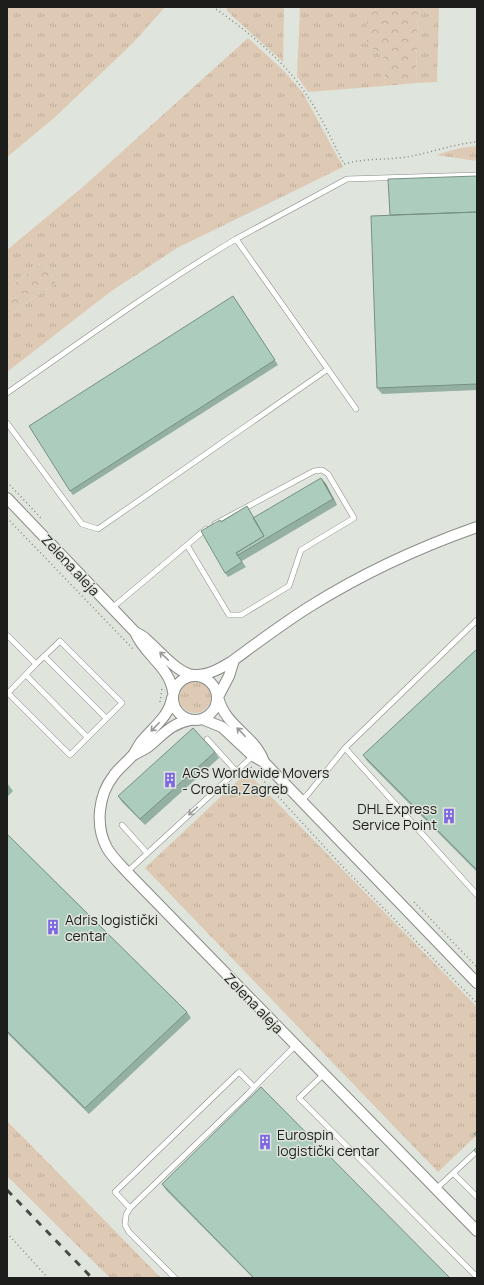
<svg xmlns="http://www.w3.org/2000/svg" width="484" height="1285" viewBox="0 0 484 1285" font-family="Manrope,sans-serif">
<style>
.grass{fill:url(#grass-tufts)}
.forest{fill:url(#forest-crowns)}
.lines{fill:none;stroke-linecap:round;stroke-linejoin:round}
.lane-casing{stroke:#888c85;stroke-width:6}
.street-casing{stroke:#888c85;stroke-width:12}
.path{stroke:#878a85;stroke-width:1.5;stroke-dasharray:1 3;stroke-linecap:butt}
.lane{stroke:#fff;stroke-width:5}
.street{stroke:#fff;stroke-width:10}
.rail{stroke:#484a46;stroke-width:3;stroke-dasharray:7 7;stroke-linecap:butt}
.wall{fill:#94b0a3}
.shaded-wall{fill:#789084}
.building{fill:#accdbd;stroke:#789084}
.oneway{stroke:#999a98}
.labels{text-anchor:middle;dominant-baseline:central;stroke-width:3;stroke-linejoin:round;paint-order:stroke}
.street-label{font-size:14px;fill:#1d1e1b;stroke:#dfe4dc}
.poi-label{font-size:14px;fill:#1d1e1b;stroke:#dfe4dc;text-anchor:start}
</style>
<defs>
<pattern id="grass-tufts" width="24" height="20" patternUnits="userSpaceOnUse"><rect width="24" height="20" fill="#decab4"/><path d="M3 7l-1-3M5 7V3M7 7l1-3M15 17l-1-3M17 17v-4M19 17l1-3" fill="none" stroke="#bead9a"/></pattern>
<pattern id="forest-crowns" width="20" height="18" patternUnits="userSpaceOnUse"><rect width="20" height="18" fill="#decab4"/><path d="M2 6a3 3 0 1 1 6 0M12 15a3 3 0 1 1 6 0" fill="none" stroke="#bead9a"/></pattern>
</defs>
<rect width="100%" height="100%" fill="#dfe4dc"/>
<!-- grass -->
<path class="grass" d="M7,7H165L132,44L54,118L7,157Z
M227,7H284L283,62L227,11Z
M300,7H367V43L386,60L384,86L308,92L297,76Z
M418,7H439L437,82L416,83Z
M248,38L284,71L303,93L343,167L177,248L110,292L7,372V316L56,283L43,262L7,289V250L84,186Z
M477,146V161L436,155L460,148Z
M179 697a16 16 0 1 1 32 0a16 16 0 1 1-32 0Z
M247,772L477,1007V1135L438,1172L145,868Z
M7,1121L21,1135L161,1278H110L7,1176Z"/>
<!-- forest -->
<path class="forest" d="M367,7H418L416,83L384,86L386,60L367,43Z
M43,262L56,283L7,316V289Z"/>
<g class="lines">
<!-- lane casing -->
<g class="lane-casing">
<path id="lane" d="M7,393C82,341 157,286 236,239
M356,409L236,239L347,179L477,175
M7,423L82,524L98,529L328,369
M187,545L229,615H241L289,586L301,550L354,518L328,474L322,470L314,471L215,524
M112,608L206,529
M8,636L36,664L60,641L122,703L70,755L8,693L36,664
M44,656L106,718
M26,675L87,737
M207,739L236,771
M345,748L477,895
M301,801L308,794L345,748L477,620
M122,825L147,853
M127,872L253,756
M324,1074L299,1098L477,1277
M254,1087L239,1072L115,1192L130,1208L248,1094L263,1078L296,1045
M454,1174L477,1197
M436,1189L477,1151
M130,1208L126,1215L125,1225L129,1232L175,1278"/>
</g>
<!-- street casing -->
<g class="street-casing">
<path id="street" d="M7,498L135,632C139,634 143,636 146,639C158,649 179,676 196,675C209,675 221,668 231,662C257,643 282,624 309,607C360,575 420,547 477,527
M135,632C144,655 170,667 173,692
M234,660L229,676L218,697C225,727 255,735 264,762
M173 698a22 22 0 1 1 44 0a22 22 0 1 1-44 0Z
M172,698C169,717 153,727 141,742C138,746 136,751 133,755C127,762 119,768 114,775C98,795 95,826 107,848C112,857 120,864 127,872L477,1231
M202,719L222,727L253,756L264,762L477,983
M134,755C138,752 144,750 148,747C163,735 170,724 190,720"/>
</g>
<!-- path -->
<path class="path" d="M213,7C246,30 284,60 306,94C321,116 332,140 344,164C365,158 386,160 407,157C430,153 453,144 477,142
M7,482L41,518
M7,518L133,649
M160,702L162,688
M251,767L344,868L477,1003
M414,902L477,967
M7,1233L48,1278"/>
<!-- lane -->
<use href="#lane" class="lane"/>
<!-- street -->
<use href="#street" class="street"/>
<!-- rail -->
<path class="rail" d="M7,1190L92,1278"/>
</g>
<!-- wall -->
<path class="wall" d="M477,176V390L382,394L377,388Z
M236,300L278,365L73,495L70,491Z
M321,478L326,484L337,505L242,561L241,560L246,567L228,577L225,573L221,521L247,506L254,518Z
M477,649V872L367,761L363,755Z
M215,752L219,758L145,825L122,802L118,796Z
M7,783L13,791L7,797Z
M7,834L187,1012L191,1018L89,1114L7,1033Z
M162,1184L450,1278H253L166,1190Z"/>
<!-- shaded-wall -->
<path class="shaded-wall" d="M321,478L326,484L337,505L333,499Z"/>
<!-- building -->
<path class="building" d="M477,176V212L390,215L388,179Z
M477,212V384L377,388L371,216Z
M233,296L275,360L70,491L29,426Z
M321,478L333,499L238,555L236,553L264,536L253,518Z
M247,506L264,536L236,553L242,562L225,573L201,531L220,520L221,522Z
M477,649V870L363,755Z
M193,728L215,752L140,819L118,796Z
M7,834L187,1012L85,1108L7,1031Z
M261,1087L450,1278H254L162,1184Z
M477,1131V1136L474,1134Z
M477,1147V1154L474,1150Z"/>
<!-- one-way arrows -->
<defs><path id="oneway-shaft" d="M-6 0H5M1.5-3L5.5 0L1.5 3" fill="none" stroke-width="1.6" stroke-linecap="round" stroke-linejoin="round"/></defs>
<g class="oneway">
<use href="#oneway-shaft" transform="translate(164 656) rotate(-137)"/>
<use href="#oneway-shaft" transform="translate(155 727) rotate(134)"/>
<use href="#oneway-shaft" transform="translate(241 732) rotate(-134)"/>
<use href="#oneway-shaft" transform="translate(193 811) rotate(138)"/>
</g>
<!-- icons -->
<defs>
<g id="building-bare" transform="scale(1.2)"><path d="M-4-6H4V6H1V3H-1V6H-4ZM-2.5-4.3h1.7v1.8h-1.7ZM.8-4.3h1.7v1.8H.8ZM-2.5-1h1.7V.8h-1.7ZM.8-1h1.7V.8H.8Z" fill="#7e67e2" stroke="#dfe4dc" stroke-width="2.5" paint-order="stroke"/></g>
</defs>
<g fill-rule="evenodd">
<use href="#building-bare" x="170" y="780"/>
<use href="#building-bare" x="449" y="816"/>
<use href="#building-bare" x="53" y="927"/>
<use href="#building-bare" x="265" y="1142"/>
</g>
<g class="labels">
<!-- street labels -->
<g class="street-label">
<text transform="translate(71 565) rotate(47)">Zelena aleja</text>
<text transform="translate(254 1003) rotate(46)">Zelena aleja</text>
</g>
<!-- poi labels -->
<g class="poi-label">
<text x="182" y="772">AGS Worldwide Movers<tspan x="182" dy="16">- Croatia,Zagreb</tspan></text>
<text x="437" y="808" text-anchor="end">DHL Express<tspan x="437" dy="16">Service Point</tspan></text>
<text x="65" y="919">Adris logistički<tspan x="65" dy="16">centar</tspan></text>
<text x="277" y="1134">Eurospin<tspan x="277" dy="16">logistički centar</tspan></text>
</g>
</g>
<!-- border -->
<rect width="484" height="1285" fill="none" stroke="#1d1e1b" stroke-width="16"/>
</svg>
